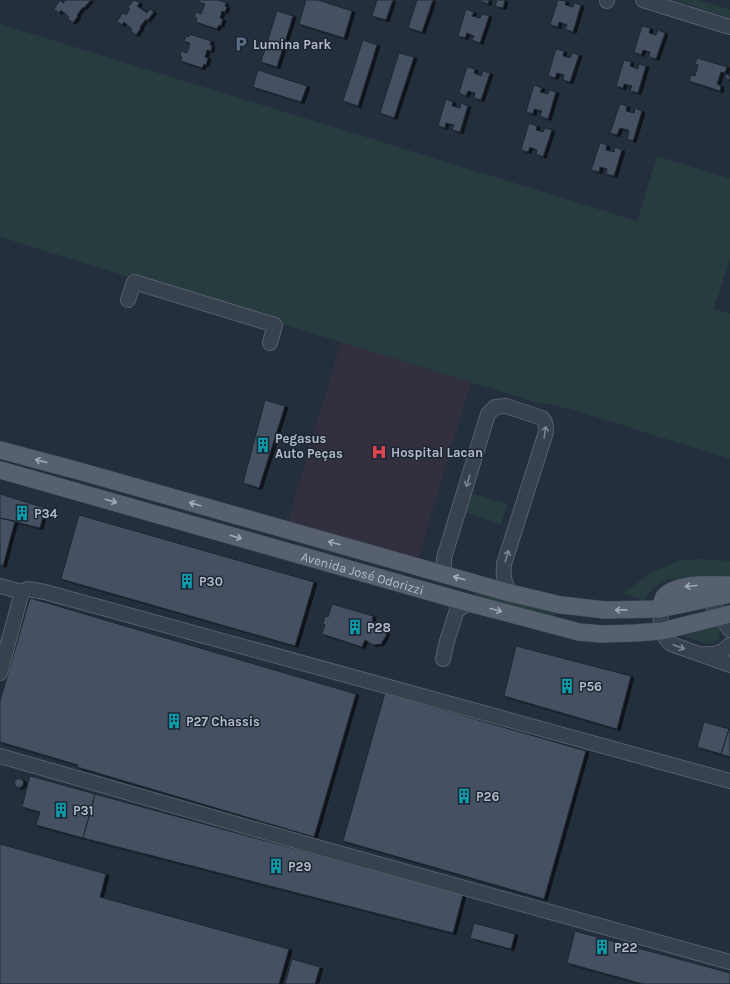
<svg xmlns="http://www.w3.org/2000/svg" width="730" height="984" viewBox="0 0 730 984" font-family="Karla,sans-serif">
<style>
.medical{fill:#32303f}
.green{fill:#263c3f}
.building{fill:#455162;stroke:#1f2835;filter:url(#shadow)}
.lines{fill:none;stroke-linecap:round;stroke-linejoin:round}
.minor-casing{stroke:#565f6c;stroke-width:16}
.major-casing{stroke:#414a57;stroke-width:18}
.minor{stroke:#38414e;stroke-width:14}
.major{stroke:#56606e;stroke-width:17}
.oneway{stroke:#7c8592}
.oneway2{stroke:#a1aab7}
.labels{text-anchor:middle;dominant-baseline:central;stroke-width:3;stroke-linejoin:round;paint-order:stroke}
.poi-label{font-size:13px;font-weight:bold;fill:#b4bcc9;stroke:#1d2633;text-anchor:start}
.street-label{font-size:13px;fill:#b4bcc9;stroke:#1d2633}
</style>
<defs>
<filter id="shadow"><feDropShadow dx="3" dy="1.5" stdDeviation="0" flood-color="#0009"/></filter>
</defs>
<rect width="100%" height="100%" fill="#242f3e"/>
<!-- medical -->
<path class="medical" d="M341,342L471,382L418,558L288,521Z"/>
<!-- green -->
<path class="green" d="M674,0H698L730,10V18Z
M0,24L637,221L657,156L730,179V258L714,308L730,314V459L571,409L535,402L0,237Z
M471,493L507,504L501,524L466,513Z
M702,559L730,561V576L669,579L653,588L644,600L623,593L651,573L680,560Z
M475,592L558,613L545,619L473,598Z
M716,624L720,629L719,639L713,643L709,644L679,635Z"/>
<!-- building -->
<path class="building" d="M60,0L63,3L65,0H91L84,8L83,7L77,15L78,16L73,23L68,19L69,17L61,10L59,13L54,9Z
M134,0L140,3L137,6L147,13L150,9L154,12L147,21L146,19L140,27L141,28L136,35L131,31L132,29L124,22L122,25L117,21L123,13L126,15L130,9L128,7Z
M200,0H218L226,3L225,6L227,7L225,12L222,11L220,18L223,19L221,26L219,25L217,29L196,22L197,18L194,17L196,12L201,14L205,4L199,2Z
M306,0H318L352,11L344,38L299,24Z
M377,0H393L386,20L372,16Z
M417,0H433L422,32L408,28Z
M481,0H489L488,4L480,1Z
M493,0H505L503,8L495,6L497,1Z
M558,0L566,1L565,5L573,7L574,3L581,5L573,32L565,29L567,25L559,22L558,27L550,25Z
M466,9L474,12L472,16L480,18L482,14L489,16L480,43L472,40L474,36L467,33L465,38L458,36Z
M277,11L293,16L277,67L261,62Z
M642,26L650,28L649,33L656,35L658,30L665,33L656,59L649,57L650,52L643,50L641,55L634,52Z
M189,34L211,41L210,45H212L211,51L207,50L205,57L208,58L206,65L204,64L202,68L181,61L182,57L180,56L181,51L187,53L190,43L184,41L186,36L189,37Z
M363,40L377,45L358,106L343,101Z
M556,49L564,51L563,56L570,58L572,53L579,55L570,82L563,80L564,75L557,73L555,78L548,76Z
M399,53L414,57L394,118L380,113Z
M697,58L727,67L725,73L721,72L717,84L721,86L720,91L689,81L691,75L695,76L698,65L695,64Z
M624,60L631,62L630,66L638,69L639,64L646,66L638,93L630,91L632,86L624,84L623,88L616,86Z
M467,67L475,69L474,73L481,76L483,71L490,73L481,100L474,98L475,93L468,91L466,96L459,93Z
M258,70L307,86L301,102L253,87Z
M726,74L730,76V80L725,78Z
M534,85L542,88L540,92L548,94L549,90L556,92L548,119L540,116L542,111L534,109L533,114L526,112Z
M446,99L453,102L452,106L460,108L461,103L468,106L460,132L452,130L454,125L446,123L445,128L438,126Z
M620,104L627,106L626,111L634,113L635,108L642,111L633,141L627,139L629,132L628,130L620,128L617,135L610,133Z
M529,123L537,126L536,130L543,132L545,128L552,130L543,157L536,154L537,150L530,147L528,152L521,150Z
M600,143L607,145L606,150L614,152L615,147L622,150L614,176L606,174L607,169L600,167L599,172L591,170Z
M265,400L285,406L259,488L243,483Z
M0,494L45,508L40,528L0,518Z
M79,515L314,582L295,646L61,579Z
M0,518L15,521L3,566L0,564Z
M30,598L356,694L314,837L77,767L78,765L0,742V701Z
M332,604L373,616L372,622H376L383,624L386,629V636L381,644L373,645L365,640L362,647L322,634L325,625L323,624L325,616L328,617Z
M516,646L631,676L617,729L504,696Z
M385,693L586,751L544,899L343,841Z
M704,722L729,729L721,754L697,747Z
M729,729L730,730V757L721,754Z
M30,776L95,794L83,838L36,825L40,812L22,807Z
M14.5 783a4.5 4.5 0 1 1 9 0a4.5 4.5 0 1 1-9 0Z
M95,794L463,895L453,933L83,838Z
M0,844L106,874L100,897L289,949L279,984H0Z
M474,923L515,934L511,949L470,938Z
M575,931L730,973V984H643L567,963Z
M292,959L320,967L315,984H285Z"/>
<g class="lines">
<!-- minor casing -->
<g class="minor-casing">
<path id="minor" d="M643,0L730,27
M607,1V0
M128,300L134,282L275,325L270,343
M437,572L444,566V558L448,545L488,414L495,407L506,406L542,418C546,422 546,426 546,432L504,564C503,576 504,583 510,593
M0,586L22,592
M709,599L730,630
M660,609C661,622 660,634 671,644L730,665
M704,654C715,655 722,653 730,645
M443,659L447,641L457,610L469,603
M0,673L22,592L28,589L45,592L730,781
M0,756L324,849L730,962"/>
</g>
<!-- major casing -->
<g class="major-casing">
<g id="major">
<path d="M0,450L79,471L510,593L561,605L605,610L660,609L730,594"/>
<path id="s1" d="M0,470L469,603L579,632L602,634L635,633L662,631L730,614"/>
<path d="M660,609C661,605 662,601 664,597C675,582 713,585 730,585"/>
</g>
</g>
<!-- minor -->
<use href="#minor" class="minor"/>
<!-- major -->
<use href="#major" class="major"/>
</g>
<!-- one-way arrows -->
<defs><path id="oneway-shaft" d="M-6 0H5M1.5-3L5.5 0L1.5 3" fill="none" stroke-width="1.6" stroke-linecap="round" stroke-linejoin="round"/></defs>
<g class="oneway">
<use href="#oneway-shaft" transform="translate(545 432) rotate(-81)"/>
<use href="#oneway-shaft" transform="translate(468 481) rotate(107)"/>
<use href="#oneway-shaft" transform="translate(507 556) rotate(-73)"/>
<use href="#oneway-shaft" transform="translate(679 647) rotate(21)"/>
</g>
<g class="oneway2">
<use href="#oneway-shaft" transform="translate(41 461) rotate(-165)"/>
<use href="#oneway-shaft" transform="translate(111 501) rotate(16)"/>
<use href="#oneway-shaft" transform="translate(195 504) rotate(-164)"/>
<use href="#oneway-shaft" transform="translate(236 537) rotate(16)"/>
<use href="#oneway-shaft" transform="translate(334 543) rotate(-165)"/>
<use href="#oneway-shaft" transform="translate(459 578) rotate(-164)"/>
<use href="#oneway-shaft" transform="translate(691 586) rotate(175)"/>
<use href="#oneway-shaft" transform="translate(496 610) rotate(15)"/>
<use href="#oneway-shaft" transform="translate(621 610) rotate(179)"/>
</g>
<!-- icons -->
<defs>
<g id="parking-bare" transform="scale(1.2)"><path d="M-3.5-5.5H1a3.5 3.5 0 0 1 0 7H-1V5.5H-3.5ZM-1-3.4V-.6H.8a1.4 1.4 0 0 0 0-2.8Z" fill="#5c6f8a" stroke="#1d2633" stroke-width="2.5" paint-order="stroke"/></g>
<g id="building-bare" transform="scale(1.2)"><path d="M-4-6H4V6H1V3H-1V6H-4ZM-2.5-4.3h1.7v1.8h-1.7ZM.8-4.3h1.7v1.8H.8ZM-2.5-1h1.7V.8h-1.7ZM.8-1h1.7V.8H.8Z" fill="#0f9aa8" stroke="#1d2633" stroke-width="2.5" paint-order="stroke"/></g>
<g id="hospital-bare" transform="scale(1.2)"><path d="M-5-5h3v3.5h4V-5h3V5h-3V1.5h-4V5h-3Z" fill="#e0444e" stroke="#1d2633" stroke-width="2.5" paint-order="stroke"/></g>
</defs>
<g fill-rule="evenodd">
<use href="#parking-bare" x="241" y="44"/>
<use href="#building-bare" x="263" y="445"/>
<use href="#hospital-bare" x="379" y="452"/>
<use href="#building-bare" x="22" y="513"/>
<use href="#building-bare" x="187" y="581"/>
<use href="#building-bare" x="355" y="627"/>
<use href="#building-bare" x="567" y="686"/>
<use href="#building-bare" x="174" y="721"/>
<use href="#building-bare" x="464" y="796"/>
<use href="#building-bare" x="61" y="810"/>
<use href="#building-bare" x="276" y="866"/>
<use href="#building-bare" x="602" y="947"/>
</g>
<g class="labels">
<!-- poi labels -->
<g class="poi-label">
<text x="253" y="44">Lumina Park</text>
<text x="275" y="438">Pegasus<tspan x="275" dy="15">Auto Peças</tspan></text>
<text x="391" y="452">Hospital Lacan</text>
<text x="34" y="513">P34</text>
<text x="199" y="581">P30</text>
<text x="367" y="627">P28</text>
<text x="579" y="686">P56</text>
<text x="186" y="721">P27 Chassis</text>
<text x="476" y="796">P26</text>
<text x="73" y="810">P31</text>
<text x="288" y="866">P29</text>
<text x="614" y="947">P22</text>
</g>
<!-- street labels -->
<g class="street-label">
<text stroke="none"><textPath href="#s1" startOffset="377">Avenida José Odorizzi</textPath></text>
</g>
</g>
</svg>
